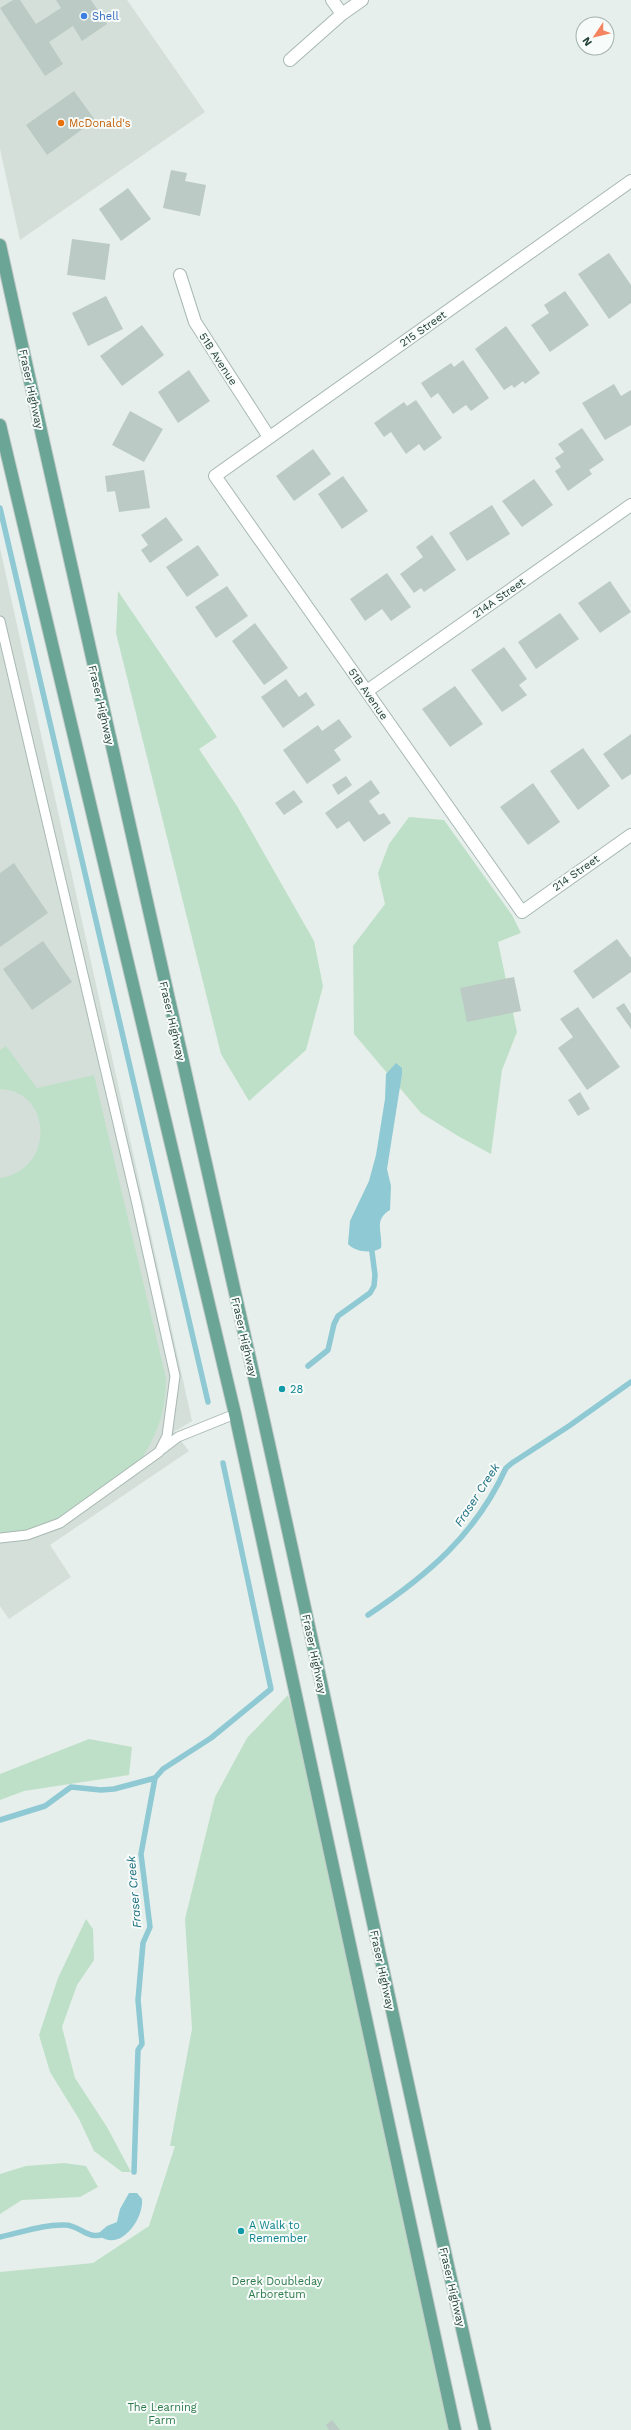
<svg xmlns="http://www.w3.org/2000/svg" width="631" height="2430" viewBox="0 0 631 2430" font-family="'Work Sans',sans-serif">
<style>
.built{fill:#d4dfda}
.green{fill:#bfe0c8}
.water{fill:#8ec9d4}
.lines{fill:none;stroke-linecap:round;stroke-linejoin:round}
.stream{stroke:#8ec9d4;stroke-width:5.5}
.building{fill:#bbcac4}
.lane-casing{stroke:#a8b8b2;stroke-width:11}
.street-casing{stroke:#a8b8b2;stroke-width:14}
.primary-casing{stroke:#c2cac8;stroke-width:14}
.lane{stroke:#fff;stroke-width:9}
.street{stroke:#fff;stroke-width:12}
.primary{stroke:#6aa596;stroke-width:12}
.shop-dot{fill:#3f7fe0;stroke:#f7fbf9;stroke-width:1.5}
.food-dot{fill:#e8710a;stroke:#f7fbf9;stroke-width:1.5}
.culture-dot{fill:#0f9aa8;stroke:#f7fbf9;stroke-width:1.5}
.labels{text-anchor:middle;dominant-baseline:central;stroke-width:4;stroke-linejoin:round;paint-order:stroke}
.shop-label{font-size:11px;fill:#366cbe;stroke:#f7fbf9;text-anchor:start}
.food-label{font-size:11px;fill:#c56008;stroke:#f7fbf9;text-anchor:start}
.street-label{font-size:11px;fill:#24423a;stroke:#f7fbf9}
.culture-label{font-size:11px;fill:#0d838f;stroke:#f7fbf9;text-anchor:start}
.park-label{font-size:11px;fill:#2d7a4b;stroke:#f7fbf9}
.water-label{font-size:12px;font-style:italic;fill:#1c6f80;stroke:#f7fbf9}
</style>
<rect width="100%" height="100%" fill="#e6efeb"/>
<!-- built -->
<path class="built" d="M0,0H127L205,112L20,240L0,149Z
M0,548L192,1421L174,1432L189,1451L50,1545L71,1577L9,1619L0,1606Z"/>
<!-- green -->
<path class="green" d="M118,591L217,737L199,749L237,806L314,941L323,986L306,1050L249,1101L221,1054L116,633Z
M409,817L444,820L512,915L521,933L498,942L517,1032L502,1070L491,1154L458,1136L421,1113L354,1034L353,946L385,904L378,873L389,844Z
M6,1046L37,1088L94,1075L166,1378C166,1406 160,1429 145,1453C128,1481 56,1524 24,1531C17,1533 8,1533 0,1533V1178C55,1170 53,1091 0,1089V1050Z
M288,1695L319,1808L454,2430H0V2272L93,2263L149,2226L175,2146H170L192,2029L185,1919L215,1797L247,1738Z
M89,1739L132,1747L129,1775L24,1791L0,1800V1774Z
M86,1919L93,1929L94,1960L77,1985L62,2027L75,2078L107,2127L131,2172H122L94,2151L79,2119L50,2072L39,2035L58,1978Z
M64,2163L86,2166L98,2187L80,2197L22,2200L0,2214V2174L26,2166Z"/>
<!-- water -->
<path class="water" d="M396,1063L402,1068V1074L387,1169L391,1186L390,1210C373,1220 383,1232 381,1248C372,1254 355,1252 348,1244L350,1221L369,1181L376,1155L385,1099L386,1074Z
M129,2193H137L142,2199C144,2219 120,2252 100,2236V2232L107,2226L117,2222L120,2209Z"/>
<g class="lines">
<!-- stream -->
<path class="stream" d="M0,508L208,1402
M308,1366L328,1350L334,1324L338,1316L370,1293L374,1286L375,1275L371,1244
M368,1615C428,1575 476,1534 506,1468L512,1463L569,1426L631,1382
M0,1820L45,1806L71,1787L101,1790L114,1789L155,1778
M134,2172L138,2050L142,2044L138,2000L143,1943L150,1927L141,1854L155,1778L163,1769L211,1738L271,1689L223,1463
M0,2237C20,2233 44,2224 65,2225C80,2225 89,2242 106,2233"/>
</g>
<!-- building -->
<path class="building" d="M13,0H20L36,24L61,8L56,0H91L107,24L82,41L73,26L49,42L63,64L45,76L0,8Z
M74,91L95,120L47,155L26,125Z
M171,170L187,173L185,181L206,185L200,216L163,208Z
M128,188L151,219L121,241L99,209Z
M72,239L110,244L105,280L67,275Z
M609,253L631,285V303L609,319L578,274Z
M565,291L589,325L550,352L531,325L549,313L544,305Z
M106,296L123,329L88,346L72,313Z
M142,325L164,355L122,386L100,356Z
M506,326L540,373L525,384L523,381L514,388L512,385L504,390L475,349Z
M463,360L489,398L471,411L466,405L453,414L438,393L431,398L421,383L451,363L454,367Z
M189,370L210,401L178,423L158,392Z
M614,384L621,396L631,390V425L605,440L582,403Z
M416,400L442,438L424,451L419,444L406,454L391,432L384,437L374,423L404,402L407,406Z
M130,411L163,429L144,462L112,445Z
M582,428L604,460L589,470L592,474L568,491L555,471L561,467L555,458L564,452L558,444Z
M313,449L331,474L294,501L276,476Z
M144,470L150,508L119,512L115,491L107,492L105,476Z
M343,476L368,511L342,529L318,494Z
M534,479L553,505L522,527L502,501Z
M492,505L510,534L467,561L449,533Z
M166,517L183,540L150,563L141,550L148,545L141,535Z
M432,535L456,570L424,592L421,588L414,593L400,574L423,557L416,547Z
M198,545L219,575L187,597L166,567Z
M387,573L411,607L391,621L382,609L365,621L350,599Z
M610,581L631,612L600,633L578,603Z
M227,586L248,616L216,638L195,607Z
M560,613L579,639L536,669L518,642Z
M255,623L288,668L264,685L232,641Z
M504,647L527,679L519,685L527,695L502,712L471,670Z
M286,679L299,697L306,692L315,705L283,728L261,697Z
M455,686L483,724L450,747L422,709Z
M339,719L352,737L334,750L341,760L307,784L283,750L318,725L322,731Z
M631,734V774L622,780L603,754Z
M583,748L610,786L578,810L550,771Z
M346,776L352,785L338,795L332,785Z
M371,780L380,793L369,801L379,815L384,813L391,823L364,842L349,821L337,829L325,813Z
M533,783L560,822L528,845L500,807Z
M294,790L303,802L284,815L275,803Z
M14,863L48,913L0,947V873Z
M617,939L631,958V972L593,999L573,971Z
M43,941L72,982L32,1010L3,969Z
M514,977L521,1011L467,1022L460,988Z
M624,1003L631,1014V1029L616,1008Z
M578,1007L620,1067L587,1090L558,1048L573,1037L560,1019Z
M580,1092L590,1109L578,1116L568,1100Z
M332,2420L340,2430H329L326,2425Z"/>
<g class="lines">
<!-- lane casing -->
<g class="lane-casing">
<path id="lane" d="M0,621L136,1200L175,1376L167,1436L159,1452L60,1523L27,1535L0,1538
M161,1450L178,1437L235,1414"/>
</g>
<!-- street casing -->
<g class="street-casing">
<path id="street" d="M332,0L342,14
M290,60L342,14L362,0
M631,181L215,476L522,912L631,835
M180,275L195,322L269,437
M367,691L631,505"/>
</g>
<!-- primary casing -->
<g class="primary-casing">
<path id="primary" d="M0,245C85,633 174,1020 261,1408C337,1749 407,2090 485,2430
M0,425L235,1414L455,2430"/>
</g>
<!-- lane -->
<use href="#lane" class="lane"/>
<!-- street -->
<use href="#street" class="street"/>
<!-- primary -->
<use href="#primary" class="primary"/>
</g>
<!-- markers -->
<circle class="shop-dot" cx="84" cy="16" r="4"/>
<circle class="food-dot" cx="61" cy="123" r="4"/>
<g class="culture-dot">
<circle cx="282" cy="1389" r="4"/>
<circle cx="241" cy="2231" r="4"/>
</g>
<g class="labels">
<!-- shop labels -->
<g class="shop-label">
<text x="92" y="16">Shell</text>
</g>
<!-- food labels -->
<g class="food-label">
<text x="69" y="123">McDonald's</text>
</g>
<!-- street labels -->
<g class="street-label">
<text transform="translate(423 329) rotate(-35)">215 Street</text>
<text transform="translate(218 359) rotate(57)">51B Avenue</text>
<text transform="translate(31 389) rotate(78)">Fraser Highway</text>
<text transform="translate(499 598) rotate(-35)">214A Street</text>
<text transform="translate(368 694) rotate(55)">51B Avenue</text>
<text transform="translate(101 705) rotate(77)">Fraser Highway</text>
<text transform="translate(576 873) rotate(-35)">214 Street</text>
<text transform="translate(172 1021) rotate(77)">Fraser Highway</text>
<text transform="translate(244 1337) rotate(77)">Fraser Highway</text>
<text transform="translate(314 1654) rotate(78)">Fraser Highway</text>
<text transform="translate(382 1970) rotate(78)">Fraser Highway</text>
<text transform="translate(452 2287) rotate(77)">Fraser Highway</text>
</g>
<!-- culture labels -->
<g class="culture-label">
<text x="290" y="1389">28</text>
<text x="249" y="2225">A Walk to<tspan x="249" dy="13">Remember</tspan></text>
</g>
<!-- park labels -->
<g class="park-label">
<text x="277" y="2281">Derek Doubleday<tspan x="277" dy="13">Arboretum</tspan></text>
<text x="162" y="2407">The Learning<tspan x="162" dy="13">Farm</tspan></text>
</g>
<!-- water labels -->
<g class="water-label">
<text transform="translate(477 1495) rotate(-57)">Fraser Creek</text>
<text transform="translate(134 1892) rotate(-95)">Fraser Creek</text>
</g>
</g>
<!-- north arrow -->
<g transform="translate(595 36) rotate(235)"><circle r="19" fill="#f7fbf9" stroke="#a3b1ad"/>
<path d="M0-3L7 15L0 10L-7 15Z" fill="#f4845f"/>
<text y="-6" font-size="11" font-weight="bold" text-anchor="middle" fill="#24423a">N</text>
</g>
</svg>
